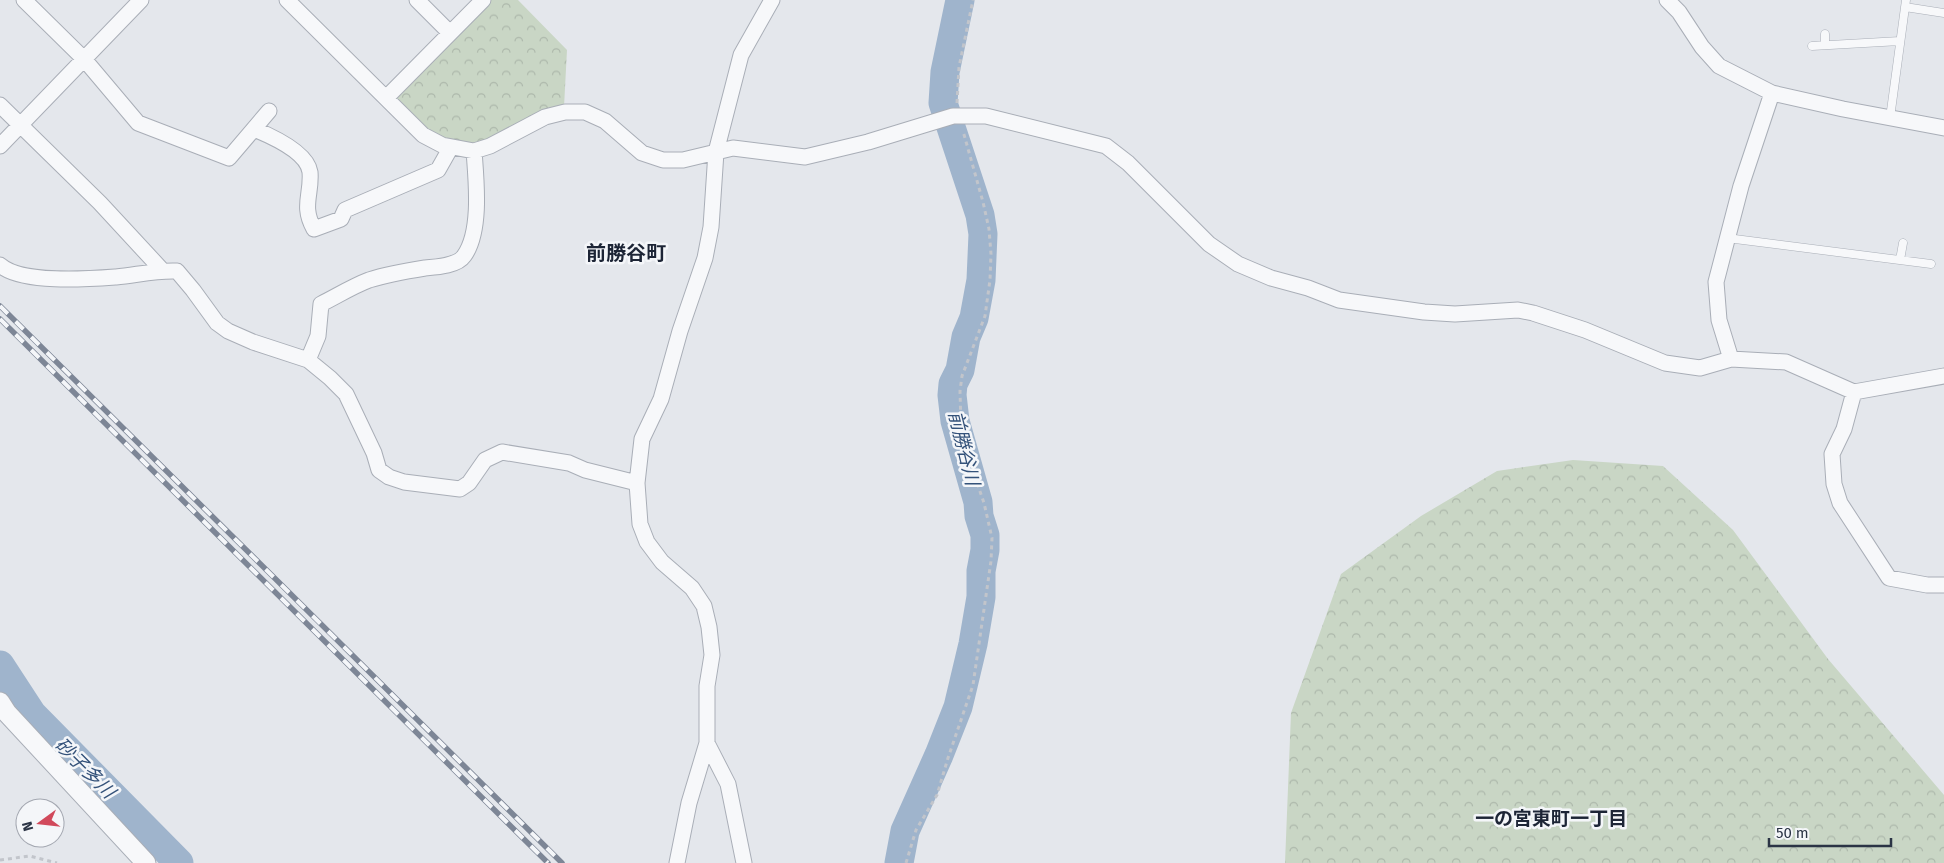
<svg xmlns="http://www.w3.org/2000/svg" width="1944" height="863" viewBox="0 0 1944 863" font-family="'Fira Sans','Noto Sans JP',sans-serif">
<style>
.forest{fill:url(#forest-crowns)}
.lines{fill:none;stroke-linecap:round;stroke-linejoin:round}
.river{stroke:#9fb4cc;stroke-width:29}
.service-casing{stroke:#a9aeb7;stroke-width:9}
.minor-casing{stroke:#a9aeb7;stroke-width:17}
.tertiary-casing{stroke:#a9aeb7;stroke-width:21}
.path{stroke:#c2c5cb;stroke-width:3;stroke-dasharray:4 4;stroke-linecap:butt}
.service{stroke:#f7f8fa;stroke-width:8}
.minor{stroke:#f7f8fa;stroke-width:15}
.tertiary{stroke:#f7f8fa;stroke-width:19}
.rail-casing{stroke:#7d8696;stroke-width:5.5}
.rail{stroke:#f4f6f9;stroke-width:4;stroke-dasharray:11;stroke-linecap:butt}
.labels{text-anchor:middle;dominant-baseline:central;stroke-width:5;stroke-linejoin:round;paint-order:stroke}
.water-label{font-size:19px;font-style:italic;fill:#34527a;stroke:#f4f6f9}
.neighbourhood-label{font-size:19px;font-weight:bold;fill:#1d2536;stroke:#f4f6f9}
.quarter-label{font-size:20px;font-weight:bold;fill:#1d2536;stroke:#f4f6f9}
</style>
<defs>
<pattern id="forest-crowns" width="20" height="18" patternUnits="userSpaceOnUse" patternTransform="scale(1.25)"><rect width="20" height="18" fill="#c9d6c5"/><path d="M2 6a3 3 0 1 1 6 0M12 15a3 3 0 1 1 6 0" fill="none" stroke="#adb8ab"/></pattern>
</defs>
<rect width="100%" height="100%" fill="#e4e7ec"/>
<!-- forest -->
<path class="forest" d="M485,0H518L567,50L564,107L486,144H467L442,141L422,127L384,88Z
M1573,460L1663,466L1733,530L1828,659L1944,795V863H1285L1291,713L1341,574L1421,516L1497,471Z"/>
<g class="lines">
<!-- river -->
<path class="river" d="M0,665L32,714L179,863
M899,863L905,831L939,755L958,707L973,644L981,597V571L985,550V535L979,516L978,502L955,421L952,395L953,384L960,370L966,337L974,318L981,280L983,234L980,215L943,103L945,72L960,0"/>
<!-- service casing -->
<g class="service-casing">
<path id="service" d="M1905,7L1944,13
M1825,45V34
M1812,46L1900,41
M1890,118L1906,0
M1727,238L1931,264
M1900,260L1903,243"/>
</g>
<!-- minor casing -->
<g class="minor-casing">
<path id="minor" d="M24,0L84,59L138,123L229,158L269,111
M287,0L423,135L442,145L474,151L490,146L545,117L565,112H585L605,121L642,153L663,160H683L733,148L805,157L868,142L953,116H986L1106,146L1128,163L1209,244L1238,264L1271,278L1308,288L1339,300L1424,312L1455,314L1518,310L1533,313L1585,330L1665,363L1700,368L1731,359L1786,362L1854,392L1944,376
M417,0L450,33
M1667,0L1679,12L1702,47L1719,66L1772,93L1843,109L1944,128
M386,98L483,0
M0,105L100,203L162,270
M254,129C271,136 307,152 310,172C312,194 301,206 314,229L341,219L345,210L438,170L451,147
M0,146L141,0
M0,265C21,284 88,279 116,277C137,275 156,270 177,271L193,290L217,323L228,331L253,342L308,360L330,378L346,394L374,453L379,470L389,477L404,482L460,489L469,483L485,460L502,452L569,463L585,470L637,483
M1731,359L1719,320L1716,282L1741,186L1772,93
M308,360L318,336L321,304C337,296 353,286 369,280C388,274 406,271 425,268C437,267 457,266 464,256C482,231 476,179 474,151
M1854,392L1844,429L1832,454L1834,484L1840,503L1889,578L1927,585H1944
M707,743L728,784L744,863
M677,863L689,803L707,743V686L712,655L709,627L704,606L692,588L662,562L647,542L640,524L637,483L642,439L661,399L680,331L705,258L711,227L716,152L741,55L772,0"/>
</g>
<!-- tertiary casing -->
<g class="tertiary-casing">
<path id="tertiary" d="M0,702L7,713L146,863"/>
</g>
<!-- path -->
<path class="path" d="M957,103L959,67L973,0
M0,860L30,856L57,863
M906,863L916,830L937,795L948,758L973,685L991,561L992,538L984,503L965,448L961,425L960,391L962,376L985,316L990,280L991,254L989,229L983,202L963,131"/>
<!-- service -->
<use href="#service" class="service"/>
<!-- minor -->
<use href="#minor" class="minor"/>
<!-- tertiary -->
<use href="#tertiary" class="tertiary"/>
<!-- rail casing -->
<g class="rail-casing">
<path id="rail" d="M0,306L562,863
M0,319L548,863"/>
</g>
<!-- rail -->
<use href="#rail" class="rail"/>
</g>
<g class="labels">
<!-- water labels -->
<g class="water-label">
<text transform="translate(964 448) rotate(76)">前勝谷川</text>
<text transform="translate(85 768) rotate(45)">砂子多川</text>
</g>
<!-- neighbourhood labels -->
<g class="neighbourhood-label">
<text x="1551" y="818">一の宮東町一丁目</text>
</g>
<!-- quarter labels -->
<g class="quarter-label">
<text x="626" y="253">前勝谷町</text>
</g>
</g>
<!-- north arrow -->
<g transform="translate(40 823) rotate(255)"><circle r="24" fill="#f4f6f9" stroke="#a4a8b1"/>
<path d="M0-4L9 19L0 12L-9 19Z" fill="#d1495b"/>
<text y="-8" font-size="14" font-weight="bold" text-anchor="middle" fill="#2b3445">N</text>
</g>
<!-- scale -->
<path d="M1769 838v8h122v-8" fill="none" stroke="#2b3445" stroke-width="2.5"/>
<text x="1776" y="838" font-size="15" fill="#2b3445" stroke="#f4f6f9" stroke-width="4" paint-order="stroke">50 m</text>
</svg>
